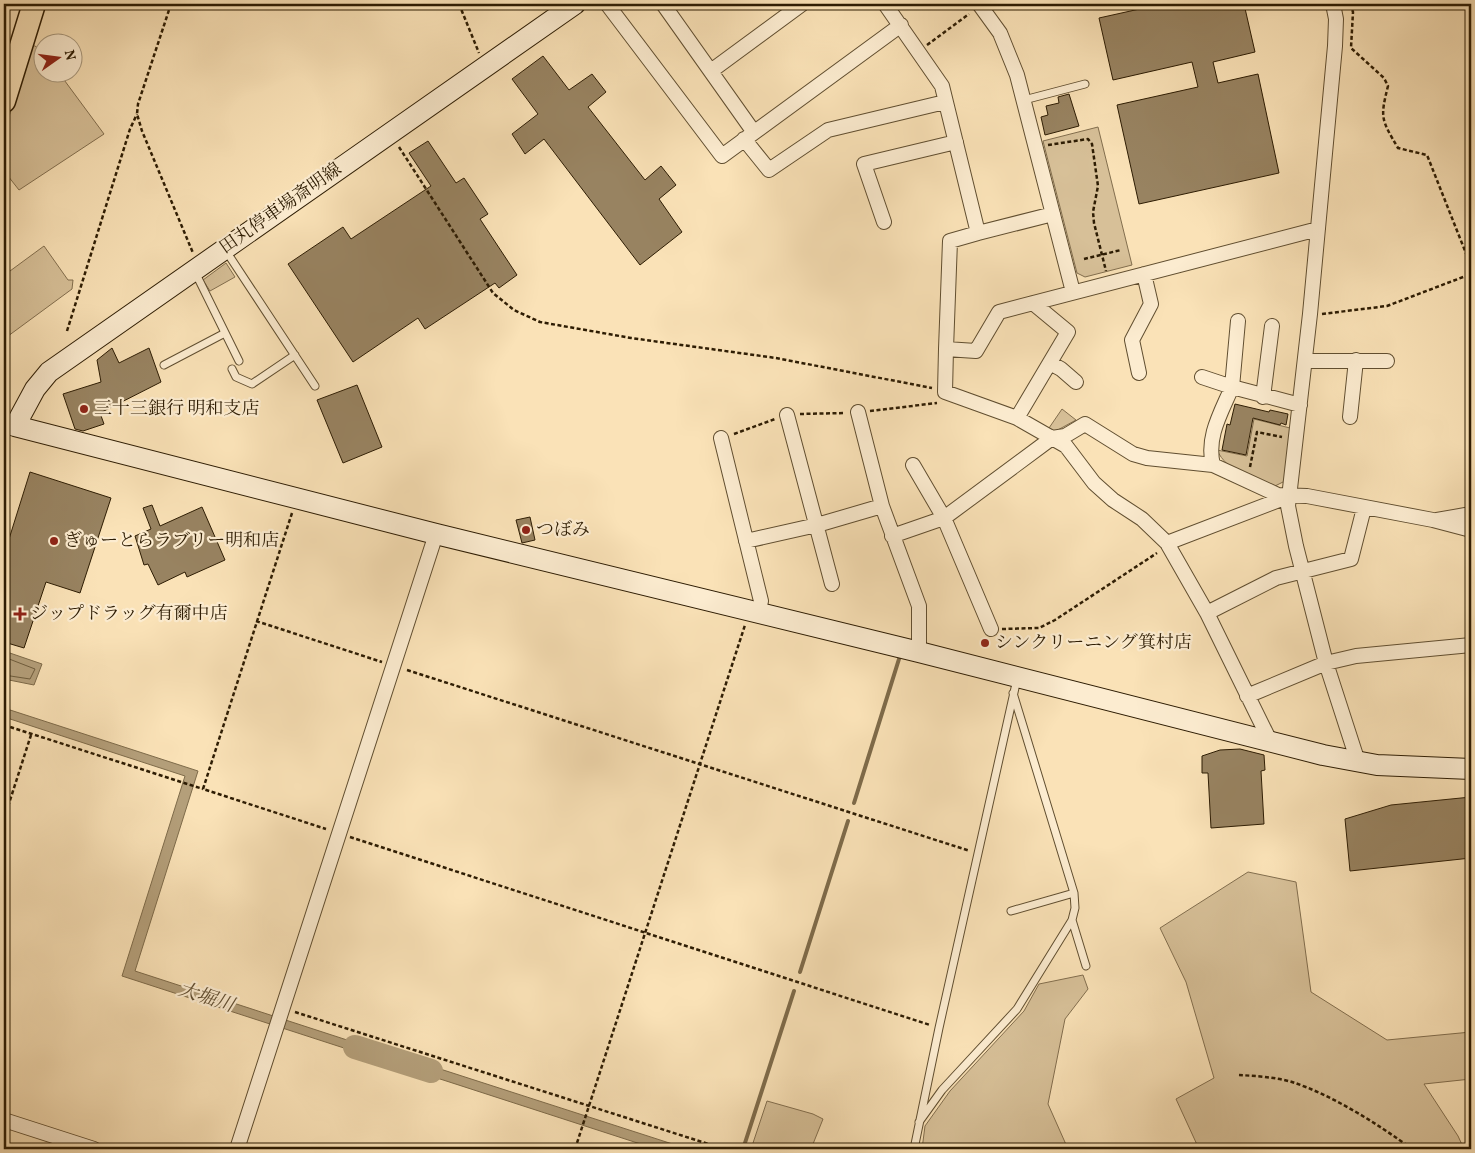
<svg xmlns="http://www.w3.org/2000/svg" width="1475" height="1153" viewBox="0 0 1475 1153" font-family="Vollkorn,'Noto Serif JP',serif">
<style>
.green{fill:#d7c098;stroke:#826e4e}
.water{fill:#b49f7a;stroke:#7e6b4a}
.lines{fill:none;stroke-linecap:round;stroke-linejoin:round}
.shore{stroke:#705e3e;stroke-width:1}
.stream{stroke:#7e6b4a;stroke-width:4}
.river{stroke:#b49f7a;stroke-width:24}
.building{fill:#988361;stroke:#2d1c03}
.lane-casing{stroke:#604e30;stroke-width:9}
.street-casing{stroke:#604e30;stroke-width:16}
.secondary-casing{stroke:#2d1c03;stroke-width:22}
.primary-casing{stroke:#2d1c03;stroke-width:25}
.path{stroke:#2d1c03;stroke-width:2.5;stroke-dasharray:4 2.5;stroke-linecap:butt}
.lane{stroke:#fcecd0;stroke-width:7}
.street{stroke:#fcecd0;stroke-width:14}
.secondary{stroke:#fcecd0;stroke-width:20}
.primary{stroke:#fae2b7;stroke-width:22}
.poi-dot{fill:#8f2418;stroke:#fcecd0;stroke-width:2}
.labels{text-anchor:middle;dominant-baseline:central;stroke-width:4.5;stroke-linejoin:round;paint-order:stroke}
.street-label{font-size:18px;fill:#2d1c03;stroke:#fcecd0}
.poi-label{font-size:18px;fill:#2d1c03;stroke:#fcecd0;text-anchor:start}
.water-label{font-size:19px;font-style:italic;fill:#635033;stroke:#fcecd0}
</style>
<rect width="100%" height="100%" fill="#fae2b7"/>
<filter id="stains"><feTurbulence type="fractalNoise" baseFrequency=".004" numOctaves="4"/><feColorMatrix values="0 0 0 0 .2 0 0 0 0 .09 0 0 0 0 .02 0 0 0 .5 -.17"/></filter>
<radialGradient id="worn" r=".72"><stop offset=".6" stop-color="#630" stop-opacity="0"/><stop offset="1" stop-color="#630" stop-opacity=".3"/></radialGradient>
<!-- green -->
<path class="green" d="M32,45C46,49 42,61 42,72L59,73L104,134L19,190L8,176L4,177V132Z
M1098,127L1132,265L1085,277L1077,273L1043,141Z
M44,246L68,280H73L72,289L4,339V260L10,271Z
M226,263L235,277L210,291L203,280Z
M1062,409L1076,420L1054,432L1049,428Z
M1254,419L1290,428L1285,481L1273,487C1252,477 1227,472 1217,450L1247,456Z
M1248,872L1296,882L1311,992L1387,1040L1471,1032V1079L1424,1084L1458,1136L1464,1149H1199L1176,1099L1214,1078L1186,982L1160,928Z
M1083,975L1088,989L1065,1019L1048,1104L1068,1149H922L925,1126L950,1091L1024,1011L1039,984Z
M767,1101L813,1114L823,1119L811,1149H751Z"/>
<!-- water -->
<path class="water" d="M4,651L42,664L34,685L4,679Z
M4,708L198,771L135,971L387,1053L384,1061L122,976L185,776L4,717Z
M403,1057L688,1149H656L400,1066Z"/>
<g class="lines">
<!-- shore -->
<path class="shore" d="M4,657L35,669L30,679L4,675"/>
<!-- stream -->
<path class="stream" d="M854,803L899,659
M800,972L848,821
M744,1146L794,991"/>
<!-- river -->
<path class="river" d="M355,1047L431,1071"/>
</g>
<!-- building -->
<path class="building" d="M1162,4H1244L1255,52L1213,62L1218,83L1258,74L1279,173L1139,204L1117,105L1198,87L1192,62L1113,80L1099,18Z
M543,56L569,90L592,74L606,92L588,107L645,180L661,166L676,185L659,199L682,232L640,265L544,139L525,154L512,134L538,114L512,79Z
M1069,94L1079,126L1045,135L1041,117L1048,115L1046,106L1059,103L1058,97Z
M428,141L456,183L464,178L488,214L480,219L517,275L499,288L495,283L425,329L418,318L353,362L288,264L343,227L351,239L431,186L409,153Z
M112,348L119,363L149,348L161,382L100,413L104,424L83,431L75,429L63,394L101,382L97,360Z
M357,385L382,447L343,463L317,400Z
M1235,404L1269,412L1270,410L1288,414L1286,425L1281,423L1280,425L1253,418L1246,455L1222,450L1227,424L1230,425Z
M30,472L111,498L80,593L46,582L24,648L4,642V555Z
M152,505L160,526L202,507L225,560L187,577L185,572L158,585L148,564L144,565L135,536L151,529L143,508Z
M530,517L535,540L522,543L516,520Z
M1240,749L1264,755L1265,770L1261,771L1264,824L1211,828L1208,773H1202V756L1220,750Z
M1471,797V858L1350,871L1345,819L1391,805Z"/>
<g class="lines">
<!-- lane casing -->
<g class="lane-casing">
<path id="lane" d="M1024,100L1085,84
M226,251L315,386
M195,272L239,361
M164,365L225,333
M232,369L236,377L252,384L295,355
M1011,911L1074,893
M1072,920L1086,966
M919,1122L942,1090L1017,1009L1072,920L1075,908L1074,893L1013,693
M914,1149L939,1028L1017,679"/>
</g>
<!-- street casing -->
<g class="street-casing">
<path id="street" d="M607,4L722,156L901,25
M663,4L753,131
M885,4L942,86L978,233L950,241L946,349L976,351L999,312L1318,229
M979,4L1000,33L1017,75L1073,292
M1333,4L1336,19L1335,46L1310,314L1288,506L1296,546L1326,663L1358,762
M711,71L802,4
M744,139L769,170L828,130L945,102
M884,222L864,164L956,142
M978,233L1053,214
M946,349L945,392L1017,418L1066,446L1094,483L1113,500L1142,519L1167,543L1207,613L1271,743
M1305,361H1387
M1050,363L1061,369L1076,382
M1139,373L1132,340L1151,304L1144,274
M1202,377L1232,387L1238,321
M1263,397L1272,326
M858,412L882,506L919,606V652
M787,415L832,584
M1350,417L1356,360
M1017,418L1068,332L1033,303
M721,438L761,601L758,613
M913,465L944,518L991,629
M1213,465C1206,437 1221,413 1232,387L1300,405
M1437,520L1471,514
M892,536L944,518L1052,438L1065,436L1085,424L1133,454L1147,458L1213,465L1278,495L1307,496L1433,520L1471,530
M746,541L817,525L882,506
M1167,543L1287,497
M1207,613L1276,578L1351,559L1364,508
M1247,696L1326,663L1356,656L1471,645
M4,1120L94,1149
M237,1149L436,534"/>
</g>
<!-- secondary casing -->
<g class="secondary-casing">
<path id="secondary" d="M4,423L15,426L35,389L49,372L575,4
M15,426L436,534L919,652L1323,755L1377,765L1471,769"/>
</g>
<!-- primary casing -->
<g class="primary-casing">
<path id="primary" d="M4,101L34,4"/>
</g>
<!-- path -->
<path class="path" d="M171,4L138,104L137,114L142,131L193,253
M459,4L479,53
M1350,4L1353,12L1351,48L1384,78L1388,86C1380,118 1381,119 1398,148L1427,155L1471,266
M927,45L969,14
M1048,145L1088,139L1092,144L1098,186L1093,212L1094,223L1106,271
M399,147L493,293L514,310L540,322L631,338L776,358L932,388
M1084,259L1121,250
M1322,314L1387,306L1471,274
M67,331L130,129L137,114
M870,411L937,403
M800,414L845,413
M734,434L775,419
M1250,467L1257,432L1282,437
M292,513L203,789L326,829
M256,621L382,662
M1002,629L1039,628L1055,620L1157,553
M407,670L970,851
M4,725L203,789
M4,819L31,735
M350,837L930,1025
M295,1012L724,1149
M1239,1075C1256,1076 1275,1077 1292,1082C1332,1095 1378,1124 1412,1149
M575,1149L745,625"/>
<!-- lane -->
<use href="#lane" class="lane"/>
<!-- street -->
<use href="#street" class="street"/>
<!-- secondary -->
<use href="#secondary" class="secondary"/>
<!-- primary -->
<use href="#primary" class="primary"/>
</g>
<!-- markers -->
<g class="poi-dot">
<circle cx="84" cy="409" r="5"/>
<circle cx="526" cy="530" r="5"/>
<circle cx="54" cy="541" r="5"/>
<path d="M17.5 606.5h5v5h5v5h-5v5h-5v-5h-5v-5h5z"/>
<circle cx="985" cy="643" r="5"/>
</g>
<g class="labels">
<!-- street labels -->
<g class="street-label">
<text transform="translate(281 209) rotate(-35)">田丸停車場斎明線</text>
</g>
<!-- poi labels -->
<g class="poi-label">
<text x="94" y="409">三十三銀行 明和支店</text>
<text x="536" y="530">つぼみ</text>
<text x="64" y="541">ぎゅーとらラブリー明和店</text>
<text x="30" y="614">ジップドラッグ有爾中店</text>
<text x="995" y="643">シンクリーニング箕村店</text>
</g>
<!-- water labels -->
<g class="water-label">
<text transform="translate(206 998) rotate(18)">大堀川</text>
</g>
</g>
<!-- margin -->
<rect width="1475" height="1153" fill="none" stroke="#fae2b7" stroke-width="20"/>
<rect x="5" y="5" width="1465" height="1143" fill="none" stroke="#2d1c03" stroke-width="2.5"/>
<rect x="10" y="10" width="1455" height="1133" fill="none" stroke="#2d1c03"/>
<!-- north arrow -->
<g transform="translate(58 58) rotate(76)"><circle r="24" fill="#fcecd0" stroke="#a9997e"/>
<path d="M0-4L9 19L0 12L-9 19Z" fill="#8f2418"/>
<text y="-8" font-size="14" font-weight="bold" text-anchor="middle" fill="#2d1c03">N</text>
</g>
<rect width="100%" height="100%" filter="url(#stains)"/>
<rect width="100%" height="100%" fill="url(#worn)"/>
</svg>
